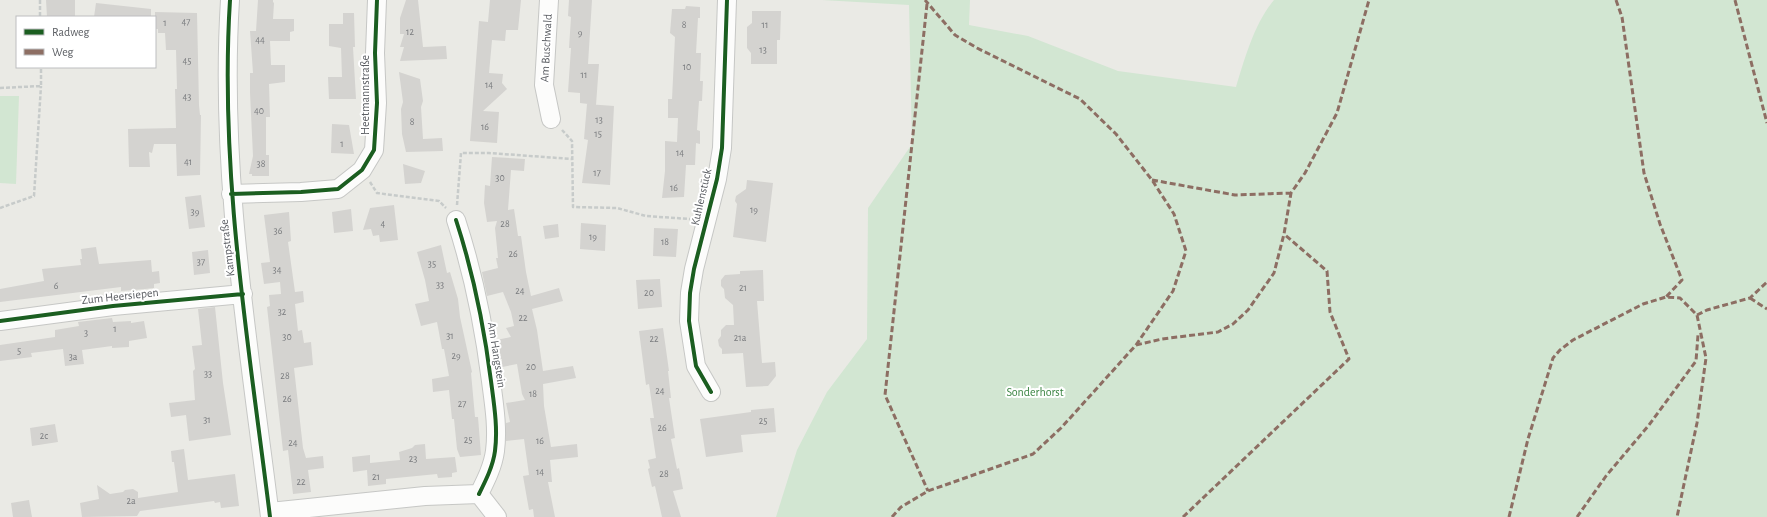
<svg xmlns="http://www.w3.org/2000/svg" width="1767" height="517" viewBox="0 0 1767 517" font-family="'Alegreya Sans',sans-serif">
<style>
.green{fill:#d2e6d2}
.building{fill:#d4d3d0}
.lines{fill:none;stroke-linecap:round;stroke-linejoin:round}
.street-casing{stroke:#c6c7c5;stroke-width:20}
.path{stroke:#c7cbca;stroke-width:2.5;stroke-dasharray:4 2;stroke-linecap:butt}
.street{stroke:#fcfcfb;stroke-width:18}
.quiet{stroke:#8d6e63;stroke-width:3;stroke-dasharray:6 3;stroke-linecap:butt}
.cycleway-casing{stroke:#fff;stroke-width:6}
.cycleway{stroke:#1b5e20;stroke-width:4}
.labels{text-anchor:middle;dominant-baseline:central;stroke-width:4;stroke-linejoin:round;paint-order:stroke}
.number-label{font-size:10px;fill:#797b7e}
.street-label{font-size:12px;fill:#5a5d62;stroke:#fff}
.park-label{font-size:12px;fill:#398341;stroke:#fff}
</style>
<rect width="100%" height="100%" fill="#eaeae5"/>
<!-- green -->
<path class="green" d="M822,0H970L969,25L1028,36L1118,71L1236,87C1245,58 1254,24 1274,0H1767V517H776L797,450L827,392L867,339L868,208L912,144L909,5Z
M0,96H19L16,184L0,183Z"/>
<!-- building -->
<path class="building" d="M46,0H75V17H47Z
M258,0H273V2L274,3L273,19H294V31L290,32V41H270L271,65H285V82L269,84L270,117H266V155H269V176H252V174H249L253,156L250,93V73H253L250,31H256Z
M406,0H418L423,47L446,46L447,59L400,61L404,47H400L404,34H400V18Z
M490,0H521L518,30H506L505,41L492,40L489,73L503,74L502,83L507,89L483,111L499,112L497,143L470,141L479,21L488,22Z
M569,0H592L588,64H599L596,105L580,103V93L568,92L571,48H569L571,17L568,16Z
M96,3L151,9V17H94Z
M686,6L700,7V18H698L696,53H701L700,81H703L702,101H699L697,130L700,131V144L696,143L695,165H686L684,197L662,198L665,171V141L677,142L678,118H668V99H672L675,37L670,33L672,9H685Z
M752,11H781L780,40H777V64H751V53L747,48V27L752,23Z
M155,12L197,13L199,105L200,115H201L200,175L177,176L176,144H154L152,153L149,152L150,167H129L128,129L176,128L175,89H177L176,50H166L165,33H158V29H155Z
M343,13H354L355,47H353L356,99H329L328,77H342L341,48L329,46V24H343Z
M399,72L420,79L423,101L421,107L423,139L442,138L443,151L406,152L402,134L401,109L403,102Z
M587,104L614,106L610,185L582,183L588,140L584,139Z
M332,124L349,125L354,154L331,153Z
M492,157L525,159L524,171L511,170L508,210L514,209L518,236H521L526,272L531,296L559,288L563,301L532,309L537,330L543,371L573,366L576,378L543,384L544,406L551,447L577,444L578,457L550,460L552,482H548L555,517H534L533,509L529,510L523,476L529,475L524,439L506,441V423L510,422L506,403L525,400L522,394L517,364L502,367V359H499L496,340L511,337L506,328L514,326L511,312L503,292L487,296L482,272L498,268L496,258H498L495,228L497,221L487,222L484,203L485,185L490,186Z
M403,164L425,171L421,183L405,184Z
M747,180L773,183L766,242L733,237L737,204L735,201L736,196L746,189Z
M201,195L205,227L189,229L185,197Z
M394,205L398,240L380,242L379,235L373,236L371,229L363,230L370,208Z
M351,209L353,231L334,233L332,212Z
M289,212L291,241L288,242L295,292L303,291L304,302L295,304L298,331L302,330L304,343L311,342L313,365L294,368L303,448L306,458L323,456L324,468L308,470L311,492L293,494L288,450L283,451L267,307L270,306L269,295L281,294L280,282L264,284L261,263L270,262L264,215Z
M581,223L606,225L605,251L580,249Z
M558,224L559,237L545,239L543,226Z
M654,228L678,229L676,257L653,256Z
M441,245L447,273L450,272L458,299L460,317L472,372L471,373L475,417H478L481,455L460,457L457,449L454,419H452L449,390L433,392L432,379L449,376L444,349H442L437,322L421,326L415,304L429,301L425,280L417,252Z
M96,247L99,264L151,260L152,272L159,271L160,283L154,284V288L145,289L121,291V287L0,302V289L44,281L42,269L81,265L80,259H82L81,249Z
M208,250L210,273L194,275L192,252Z
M763,270L764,301H757L762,363L775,362L776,376L768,386L746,387L743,353L722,354V349L719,346L718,340L721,336V330L726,325H734L733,305L725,298L724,289L721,286V280L725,275L740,274V271Z
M660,279L662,307L638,309L636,280Z
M215,307L223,383L231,435L189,441L186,415L171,417L169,403L195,400L193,371L195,369L192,346L202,345L198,309Z
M112,318L113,322L131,321V323L144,321L147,338L129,341V347L112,348V346L82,350L84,364L65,366L63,349L31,353L32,357L0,361V345L55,337V330L79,326L78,322Z
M663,328L669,371H668L671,398H669L675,438L671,439L677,469L679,468L683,489L673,491L681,517H662L655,486L652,487L648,469L650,468L648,460L656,458L650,418H654L649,384L646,385L639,331Z
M774,408L776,432L741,435L743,452L706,457L700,419L751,412V410Z
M55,424L58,442L32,446L30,428Z
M425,444L426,459L455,457L457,472L452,473V477L438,478L437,474L386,479V484L368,486L367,470L353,472L352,457L370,455V463L400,460L399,452L412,448L415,445Z
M184,449L188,480L235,474L239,506L221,508L220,502L215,503L214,501L140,511L137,516L82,517L80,503L99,499L97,485L110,494L123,492L125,490L133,489L138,492V498L178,492L174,462H172L171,451Z
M29,500L32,517H13L11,503Z"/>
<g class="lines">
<!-- street casing -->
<g class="street-casing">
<path id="street" d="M230,0C219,173 249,346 270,517
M549,0L544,85L551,119
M231,194L301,192L338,189L362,170L374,150L377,103L375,53L377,0
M456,220C473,272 484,326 491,381C494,404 498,428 495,451C493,466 486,480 479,494
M0,321L113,306L243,294
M711,392L696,366L689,321L690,293L694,269L717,179L722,148L727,0
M479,494L497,517
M270,512L425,496L479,494"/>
</g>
<!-- path -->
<path class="path" d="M40,0V17
M0,88L41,86V67
M562,130L572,141L573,207L617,208L646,216L690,219
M370,182L377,193L439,201L446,208
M457,205L461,153H489L572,159
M0,208L34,196L41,86"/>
<!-- street -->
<use href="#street" class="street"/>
<!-- quiet -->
<path class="quiet" d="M1616,0L1622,17L1644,173L1660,224L1682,280L1666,297
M1735,0L1767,123
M927,4L885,395L928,491
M1152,180L1235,195L1291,193
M1750,298L1767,309
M1697,315L1707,310L1750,298L1767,282
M1136,345L1162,339L1218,332L1233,324L1248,310L1274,273L1284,234L1291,193L1305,173L1337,113L1369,0
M892,517L901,507L928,491L1033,454L1061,428L1136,345L1173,291L1186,251L1174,214L1152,180L1116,134L1080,99L977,48L955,35L925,0
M1183,517L1349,359L1330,312L1327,271L1284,234
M1509,517L1528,439L1553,358L1560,350L1573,340L1643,304L1666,297L1680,298L1697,315L1706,358L1697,423L1677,517
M1577,517L1606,476L1649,425L1696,361L1698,335"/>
<!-- cycleway casing -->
<g class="cycleway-casing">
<path id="cycleway" d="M230,0C219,173 249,346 270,517
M231,194L301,192L338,189L362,170L374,150L377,103L375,53L377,0
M456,220C473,272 484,326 491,381C494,404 498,428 495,451C493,466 486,480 479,494
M0,321L113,306L243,294
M711,392L696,366L689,321L690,293L694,269L717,179L722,148L727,0"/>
</g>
<!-- cycleway -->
<use href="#cycleway" class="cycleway"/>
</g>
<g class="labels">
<!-- number labels -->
<g class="number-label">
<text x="186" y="22">47</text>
<text x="165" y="23">1</text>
<text x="684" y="25">8</text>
<text x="765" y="25">11</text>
<text x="410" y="32">12</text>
<text x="580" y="33">9</text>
<text x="260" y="40">44</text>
<text x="763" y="50">13</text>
<text x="187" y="61">45</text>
<text x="687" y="67">10</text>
<text x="584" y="75">11</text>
<text x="489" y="85">14</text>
<text x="187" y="97">43</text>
<text x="259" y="111">40</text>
<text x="599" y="120">13</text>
<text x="412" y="122">8</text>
<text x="485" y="127">16</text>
<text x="598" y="134">15</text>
<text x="342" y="144">1</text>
<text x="680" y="153">14</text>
<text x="188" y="162">41</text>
<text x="261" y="164">38</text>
<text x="597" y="173">17</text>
<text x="500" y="178">30</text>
<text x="674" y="188">16</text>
<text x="754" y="210">19</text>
<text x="195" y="212">39</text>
<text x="383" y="224">4</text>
<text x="505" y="224">28</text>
<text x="278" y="231">36</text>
<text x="593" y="237">19</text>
<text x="665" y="242">18</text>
<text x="513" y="254">26</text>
<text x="201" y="262">37</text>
<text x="432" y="264">35</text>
<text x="277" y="270">34</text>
<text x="440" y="285">33</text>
<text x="56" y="286">6</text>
<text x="743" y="288">21</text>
<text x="520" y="291">24</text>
<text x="649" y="293">20</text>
<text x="282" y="312">32</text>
<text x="523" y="318">22</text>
<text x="115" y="329">1</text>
<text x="86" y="333">3</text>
<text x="450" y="336">31</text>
<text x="287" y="337">30</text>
<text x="740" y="338">21a</text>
<text x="654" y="339">22</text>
<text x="19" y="351">5</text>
<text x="456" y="356">29</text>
<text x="73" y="357">3a</text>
<text x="531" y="367">20</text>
<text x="208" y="374">33</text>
<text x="285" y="376">28</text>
<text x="660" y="391">24</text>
<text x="533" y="394">18</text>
<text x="287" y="399">26</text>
<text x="462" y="404">27</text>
<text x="207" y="420">31</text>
<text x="763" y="421">25</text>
<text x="662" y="428">26</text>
<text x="44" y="436">2c</text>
<text x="468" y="440">25</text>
<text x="540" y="441">16</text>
<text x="293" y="443">24</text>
<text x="413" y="459">23</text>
<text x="540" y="472">14</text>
<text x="664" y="474">28</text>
<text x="376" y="477">21</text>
<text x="301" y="482">22</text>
<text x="131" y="501">2a</text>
</g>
<!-- street labels -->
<g class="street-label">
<text transform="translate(546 48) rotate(-87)">Am Buschwald</text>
<text transform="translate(365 95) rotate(-90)">Heetmannstraße</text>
<text transform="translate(701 197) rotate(-77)">Kuhlenstück</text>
<text transform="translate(227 248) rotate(-97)">Kampstraße</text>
<text transform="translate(120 296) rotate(-6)">Zum Heersiepen</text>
<text transform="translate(497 355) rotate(81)">Am Hangstein</text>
</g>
<!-- park labels -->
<g class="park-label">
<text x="1035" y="392">Sonderhorst</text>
</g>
</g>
<!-- legend -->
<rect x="16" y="16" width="140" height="52" fill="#ffffff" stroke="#bdbec0"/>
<rect x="24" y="29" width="20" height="6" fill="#1b5e20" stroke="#bdbec0"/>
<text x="52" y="36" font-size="12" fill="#5a5d62">Radweg</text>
<rect x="24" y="49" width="20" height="6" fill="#8d6e63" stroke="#bdbec0"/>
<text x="52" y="56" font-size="12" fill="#5a5d62">Weg</text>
</svg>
